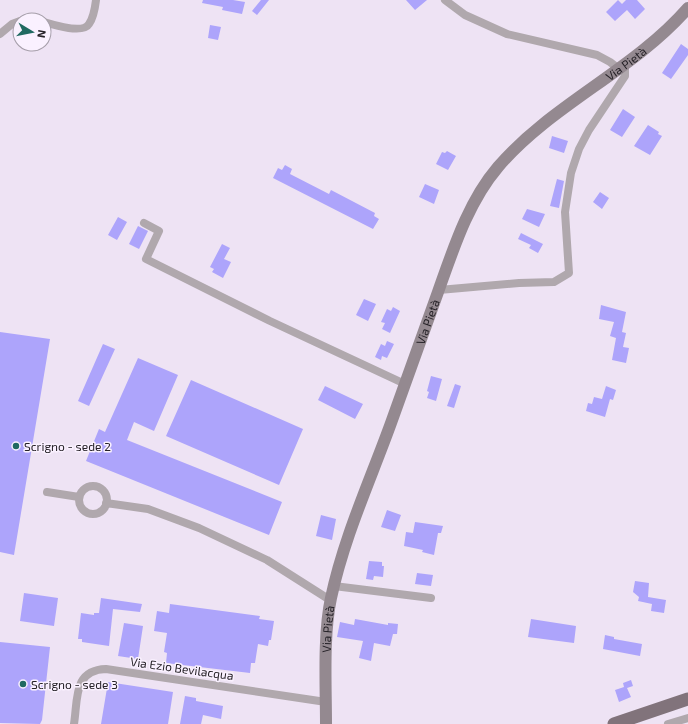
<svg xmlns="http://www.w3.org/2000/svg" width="688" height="724" viewBox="0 0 688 724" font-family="'Exo 2',sans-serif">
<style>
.building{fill:#ada4fb}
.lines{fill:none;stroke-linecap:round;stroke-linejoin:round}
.street{stroke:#b0a8ad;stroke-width:8}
.secondary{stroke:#948990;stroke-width:12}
.primary{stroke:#81737b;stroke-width:13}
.poi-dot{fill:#206961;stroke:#faf1ff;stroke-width:1.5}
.labels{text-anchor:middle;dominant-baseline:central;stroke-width:3;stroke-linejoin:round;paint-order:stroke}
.street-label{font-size:12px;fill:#262228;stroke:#faf1ff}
.poi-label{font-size:12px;fill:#262228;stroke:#faf1ff;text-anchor:start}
</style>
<rect width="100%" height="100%" fill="#eee3f4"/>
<!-- building -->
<path class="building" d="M203,0H233L245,2L242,14L222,10L223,7L202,3Z
M261,0H269L257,15L252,11Z
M406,0H427L415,10Z
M618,0L622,4L626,0H637L645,9L635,19L627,10L615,21L606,12Z
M210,25L221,27L218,40L208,38Z
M681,44L688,49V55L671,79L662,73Z
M623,109L635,117L622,137L610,130Z
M648,125L659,132L658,134L662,136L650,155L634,146Z
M552,136L568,141L564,153L549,148Z
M447,151L456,156L448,170L436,164L442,152L445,153Z
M285,165L292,169L290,174L329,194L331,190L375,213L374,216L379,219L373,229L273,178L278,168L282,170Z
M557,179L564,181L559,208L550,206Z
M425,184L439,190L434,204L419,197Z
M600,192L609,198L602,209L593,202Z
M527,209L545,214L539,227L522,219Z
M118,217L127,222L117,240L108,235Z
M138,226L148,231L139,249L129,244Z
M521,233L543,244L538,253L529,248L531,245L518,239Z
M222,244L230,248L224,259L231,262L223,278L212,272L214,269L210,267Z
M364,299L376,304L368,321L356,315Z
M601,305L626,312L622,332L626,333L623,347L629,348L626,363L612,360L616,338L610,336L614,322L599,319Z
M393,307L400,311L390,333L382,329L385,323L381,322L387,309L391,311Z
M0,332L50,339L14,555L0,552Z
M387,341L394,344L387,358L382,356L381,360L375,357L381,344L385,346Z
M103,344L115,349L89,406L78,401Z
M138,358L178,375L154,431L134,422L127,440L282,502L269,535L86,461L99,429L105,432Z
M431,376L442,379L436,401L427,398L429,392L427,391Z
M191,380L303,429L279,485L166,436Z
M455,384L461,386L454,408L447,406Z
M325,386L363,404L355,419L318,400Z
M606,386L616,390L613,400L610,399L605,417L586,411L588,403L592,404L594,397L602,399Z
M387,510L401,515L395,531L381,527Z
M321,515L336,519L332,540L316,536Z
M415,522L443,526L441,533H438L434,555L422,552L423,550L404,546L406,532L413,533Z
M369,561L382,562V566H384L383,577L374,576L373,580L366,579Z
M417,573L433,575L431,586L415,584Z
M635,581L649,583L648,597L666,600L664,613L651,611L652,604L638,601L639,597L633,592Z
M24,593L58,598L54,626L20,621Z
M101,598L142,604L140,612L113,609L109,646L82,642V639H78L81,613L94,615V613H99Z
M170,604L260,616L259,619L274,621L271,640H269L268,646L258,644L255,663H251L250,673L166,663L167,653L164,652L167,633L154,631L157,611L169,613Z
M355,619L388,625V623L398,624L397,634H393L390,646L374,643L371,661L359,658L363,641L337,637L340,622L354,625Z
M531,619L576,626L574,643L528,637Z
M124,623L143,626L138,659L118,656Z
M605,635L614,637V639L642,644L640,656L603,649Z
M0,642L50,647L42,720L40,724L0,723Z
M631,680L633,686L627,688L631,697L619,702L615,690L624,687L623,683Z
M108,682L173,692L168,724H101Z
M185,696L196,698V701L223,706L221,719L203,715L201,724H180Z"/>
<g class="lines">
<!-- street -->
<path class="street" d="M445,0L465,15L507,34L597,55L610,62L619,69
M23,20H33
M44,22C54,25 83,34 89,24C94,17 95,8 96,0
M0,34L12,24L20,21
M144,223L159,231L146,259L270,321L405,384
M439,290L519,283L554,282L569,273L565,212L571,173L579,149L589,130L625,76V65
M79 500a14 14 0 1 1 28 0a14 14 0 1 1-28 0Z
M47,492L79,497
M106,503L148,509L199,528L267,560L330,600
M334,586L431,598
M74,724C78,699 73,670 106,669L326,702
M668,724L688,718"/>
<!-- secondary -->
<path class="secondary" id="s1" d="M326,724C326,686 323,635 331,598C344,537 370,481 391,423C407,379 422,336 438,292C453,250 468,202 498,167C552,104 633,71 688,8"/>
<!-- primary -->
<path class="primary" d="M614,724L688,699"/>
</g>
<!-- markers -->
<g class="poi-dot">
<circle cx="16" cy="446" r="4"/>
<circle cx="23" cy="684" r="4"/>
</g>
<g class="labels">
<!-- street labels -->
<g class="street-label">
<text stroke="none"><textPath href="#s1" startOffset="755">Via Pietà</textPath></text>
<text stroke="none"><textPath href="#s1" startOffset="419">Via Pietà</textPath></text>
<text stroke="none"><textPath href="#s1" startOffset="95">Via Pietà</textPath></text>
<text transform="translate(182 668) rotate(8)">Via Ezio Bevilacqua</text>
</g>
<!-- poi labels -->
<g class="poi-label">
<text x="24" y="446">Scrigno - sede 2</text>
<text x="31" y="684">Scrigno - sede 3</text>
</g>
</g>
<!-- north arrow -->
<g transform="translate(32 32) rotate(100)"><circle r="19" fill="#faf1ff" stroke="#a59ea9"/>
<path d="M0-3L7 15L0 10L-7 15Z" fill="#206961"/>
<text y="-6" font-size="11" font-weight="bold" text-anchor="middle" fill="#262228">N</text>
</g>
</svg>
